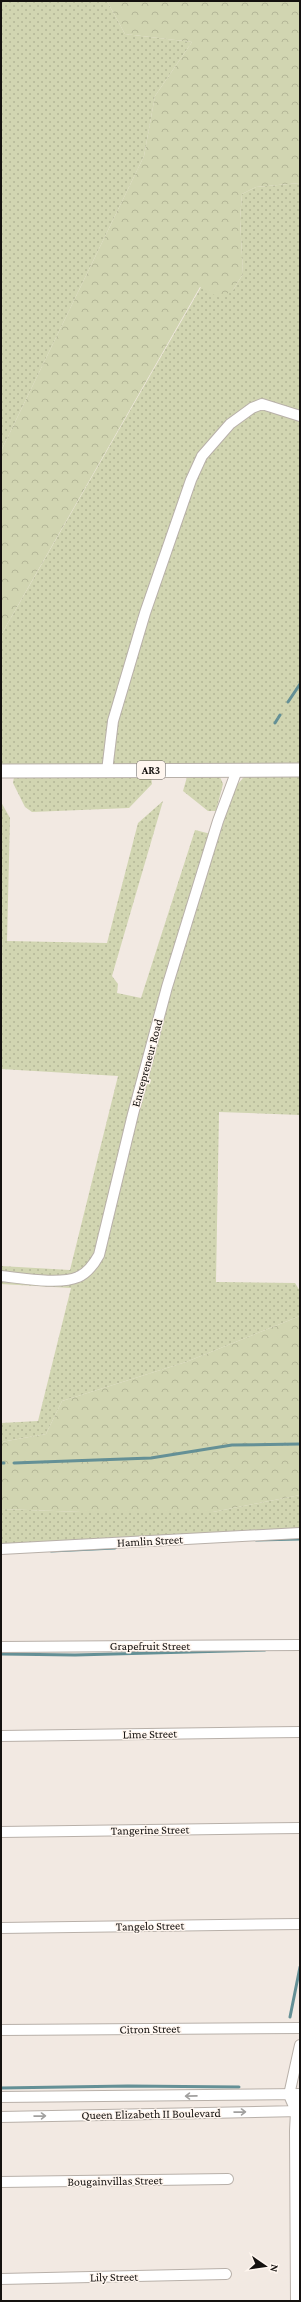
<svg xmlns="http://www.w3.org/2000/svg" width="301" height="2302" viewBox="0 0 301 2302" font-family="'Crimson Pro',serif">
<style>
.grass{fill:url(#grass-dots)}
.forest{fill:url(#forest-crowns)}
.lines{fill:none;stroke-linecap:round;stroke-linejoin:round}
.stream{stroke:#649096;stroke-width:3}
.minor-casing{stroke:#b8b0a9;stroke-width:12}
.major-casing{stroke:#b8b0a9;stroke-width:15}
.minor{stroke:#fff;stroke-width:10}
.major{stroke:#fff;stroke-width:13}
.oneway{stroke:#a1a09f}
.labels{text-anchor:middle;dominant-baseline:central;stroke-width:3;stroke-linejoin:round;paint-order:stroke}
.shield{fill:#fff6ef;stroke:#5a5652;stroke-width:1}
.shield-label{font-size:11px;font-weight:bold;fill:#14110f}
.street-label{font-size:12px;fill:#14110f;stroke:#fff6ef}
</style>
<defs>
<pattern id="grass-dots" width="8" height="8" patternUnits="userSpaceOnUse"><rect width="8" height="8" fill="#d1d5b1"/><path d="M2 2h.1M6 6h.1" fill="none" stroke="#b3b697" stroke-width="1.8" stroke-linecap="round"/></pattern>
<pattern id="forest-crowns" width="20" height="18" patternUnits="userSpaceOnUse"><rect width="20" height="18" fill="#d1d5b1"/><path d="M2 6a3 3 0 1 1 6 0M12 15a3 3 0 1 1 6 0" fill="none" stroke="#b3b697"/></pattern>
</defs>
<rect width="100%" height="100%" fill="#f2e9e2"/>
<!-- grass -->
<path class="grass" d="M1,1H107L125,34L192,42L155,96L144,156L1,451Z
M300,183V764L1,765V635L201,287L233,290L243,274L240,219L242,194L256,187Z
M14,777H151L152,784L129,808L32,812L25,807L13,783Z
M187,777H220L223,784L216,811H208L183,791Z
M244,777H300V1115L219,1112L216,1282L295,1283L300,1291V1316L186,1362L62,1401L46,1434L1,1442V1423L38,1421L71,1288L1,1284V1266L70,1270L118,1076L1,1069V802L10,818L7,941L107,943L138,823L163,801L112,976L118,984L117,993L141,998L195,830L219,836L235,787Z
M300,1495V1533L1,1549V1509L81,1512H213Z"/>
<!-- forest -->
<path class="forest" d="M107,1H300V183L256,187L242,194L240,219L243,274L233,290L220,298L200,287L1,635V451L144,156L155,96L192,42L125,34Z
M300,1316V1495L213,1512H81L1,1509V1442L46,1434L62,1401L186,1362Z"/>
<g class="lines">
<!-- stream -->
<path class="stream" d="M288,702L300,684
M275,723L280,715
M1,1463H4
M14,1463L151,1458L232,1445L300,1444
M256,1540L300,1539
M51,1551L115,1548
M1,1654L75,1655L265,1650
M290,2017L300,1967
M1,2088L128,2086L239,2087"/>
<!-- minor casing -->
<g class="minor-casing">
<path id="minor" d="M107,771L113,721L145,613L191,480L202,456L230,424L252,408L262,404L300,416
M1,1276C21,1278 60,1285 78,1277C88,1273 94,1264 99,1255L133,1114L167,987L218,821L237,770
M1,1549L300,1533
M1,1647L300,1645
M1,1736L300,1732
M1,1832L300,1828
M1,1928L300,1924
M1,2030L300,2028
M1,2097L300,2094
M296,2111L289,2095L300,2045
M1,2117L300,2111
M1,2182L228,2179
M1,2279L226,2274
M296,2301L295,2131L296,2111L300,2101"/>
</g>
<!-- major casing -->
<g class="major-casing">
<path id="major" d="M1,771L300,770"/>
</g>
<!-- minor -->
<use href="#minor" class="minor"/>
<!-- major -->
<use href="#major" class="major"/>
</g>
<!-- one-way arrows -->
<defs><path id="oneway-shaft" d="M-6 0H5M1.5-3L5.5 0L1.5 3" fill="none" stroke-width="1.6" stroke-linecap="round" stroke-linejoin="round"/></defs>
<g class="oneway">
<use href="#oneway-shaft" transform="translate(191 2096) rotate(179)"/>
<use href="#oneway-shaft" transform="translate(240 2112) rotate(-1)"/>
<use href="#oneway-shaft" transform="translate(40 2116) rotate(-1)"/>
</g>
<g class="labels">
<!-- shield labels -->
<rect class="shield" x="137" y="761" width="28" height="18" rx="3"/>
<g class="shield-label">
<text x="151" y="770">AR3</text>
</g>
<!-- street labels -->
<g class="street-label">
<text transform="translate(147 1063) rotate(-75)">Entrepreneur Road</text>
<text transform="translate(150 1541) rotate(-3)">Hamlin Street</text>
<text x="150" y="1646">Grapefruit Street</text>
<text transform="translate(150 1734) rotate(-1)">Lime Street</text>
<text transform="translate(150 1830) rotate(-1)">Tangerine Street</text>
<text transform="translate(150 1926) rotate(-1)">Tangelo Street</text>
<text transform="translate(150 2029) rotate(-1)">Citron Street</text>
<text transform="translate(151 2114) rotate(-1)">Queen Elizabeth II Boulevard</text>
<text transform="translate(115 2181) rotate(-1)">Bougainvillas Street</text>
<text transform="translate(114 2277) rotate(-1)">Lily Street</text>
</g>
</g>
<!-- border -->
<rect width="301" height="2302" fill="none" stroke="#14110f" stroke-width="4"/>
<!-- north arrow -->
<g transform="translate(265 2266) rotate(103)" stroke="#fff6ef" stroke-width="3" paint-order="stroke">
<path d="M0-3L7 15L0 10L-7 15Z" fill="#14110f"/>
<text y="-6" font-size="11" font-weight="bold" text-anchor="middle" fill="#14110f">N</text>
</g>
</svg>
